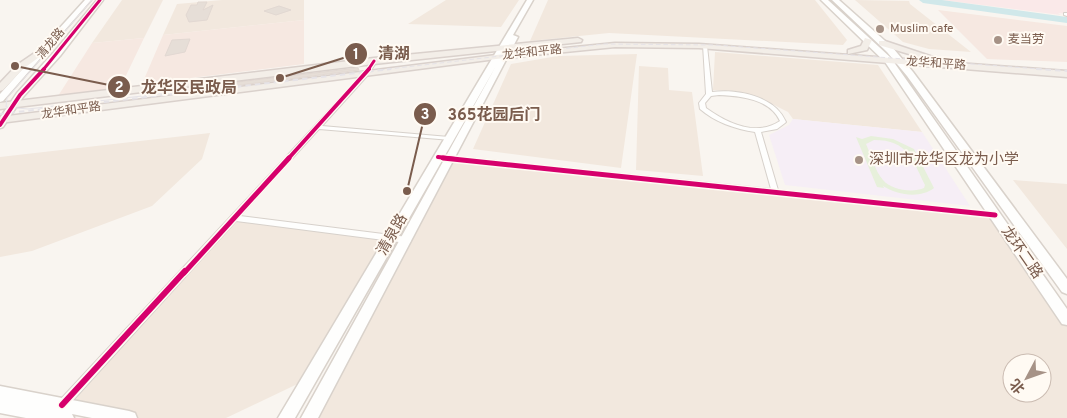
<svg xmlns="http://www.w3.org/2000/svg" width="1067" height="418" viewBox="0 0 1067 418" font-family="Overpass,'Noto Sans SC',sans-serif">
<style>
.residential{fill:#f2e8de;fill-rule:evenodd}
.commercial{fill:#f6e8e1}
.education{fill:#f6eef6}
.medical{fill:#fae9e9}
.green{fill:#e7f0db;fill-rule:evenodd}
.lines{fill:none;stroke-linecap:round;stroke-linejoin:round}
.river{fill:#d0e8ea;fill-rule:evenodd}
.building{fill:#e6ded7;stroke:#e2d8d2}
.street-casing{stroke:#d7d1cb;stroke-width:2}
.secondary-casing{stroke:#d9d2cb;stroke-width:3}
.primary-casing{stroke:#dad1cc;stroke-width:3}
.street{fill:#fefefd;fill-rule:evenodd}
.secondary{fill:#fefefd;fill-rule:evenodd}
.primary{fill:#f3eee8;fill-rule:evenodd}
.tram{stroke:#e6e3e7;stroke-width:1}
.rail-far1{stroke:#e6e3e7;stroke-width:1;stroke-dasharray:4.5 3;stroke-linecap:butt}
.rail{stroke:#e6e3e7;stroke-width:2;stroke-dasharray:5.5 4;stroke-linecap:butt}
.cycleway-far3-casing{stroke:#fffaf3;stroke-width:5}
.cycleway-far2-casing{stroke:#fffaf3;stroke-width:6}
.cycleway-far1-casing{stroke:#fffaf3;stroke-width:8}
.cycleway-casing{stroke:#fffaf3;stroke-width:9}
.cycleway-far3{stroke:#d6006c;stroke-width:3}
.cycleway-far2{stroke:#d6006c;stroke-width:4}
.cycleway-far1{stroke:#d6006c;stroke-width:5}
.cycleway{stroke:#d6006c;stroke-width:6}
.poi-dot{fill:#a69286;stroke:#fffaf3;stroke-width:2}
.labels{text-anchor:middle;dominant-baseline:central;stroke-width:4;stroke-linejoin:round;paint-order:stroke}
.far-poi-label{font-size:12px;fill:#7a5c4d;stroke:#fffaf3;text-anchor:start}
.far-street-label{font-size:12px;fill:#7a5c4d;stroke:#fffaf3}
.poi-label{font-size:15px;fill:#7a5c4d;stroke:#fffaf3;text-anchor:start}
.street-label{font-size:15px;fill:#7a5c4d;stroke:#fffaf3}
.leader{fill:none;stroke:#7a5c4d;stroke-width:2}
.callout-dot{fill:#7a5c4d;stroke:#fffaf3;stroke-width:2}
.mark-label{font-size:15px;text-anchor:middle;font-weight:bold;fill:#fff}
.callout-label{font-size:16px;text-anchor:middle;font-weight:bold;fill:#7a5c4d;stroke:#fffaf3;stroke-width:4;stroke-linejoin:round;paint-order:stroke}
</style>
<rect width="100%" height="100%" fill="#f9f5f0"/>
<!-- residential -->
<path class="residential" d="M122,0H163L144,38L92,43Z
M222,0H304V20L163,35L177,4Z
M446,0H519L501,27L408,24Z
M548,0H815L847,40L843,45L609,33L530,41Z
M855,0L909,1L910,4L971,52L929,49L903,42Z
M715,52L878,65L922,132L793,119L788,112L756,96L736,91L713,90Z
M637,54L621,168L473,149L511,64L558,56Z
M639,66L668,68L669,90L692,92L703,176L636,170Z
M210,133L202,159L152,206L32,251L0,257V157Z
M452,158L995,215L1067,320V418H309ZM1012,363H1042V393H1012Z
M1013,180L1067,184V249Z
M233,218L391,238L310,378L226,418H129L62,405Z"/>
<!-- commercial -->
<path class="commercial" d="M938,10L1067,26V62L987,59Z
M304,20V64L142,84L163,35Z
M144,38L120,88L58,96L92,43Z"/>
<!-- education -->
<path class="education" d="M793,119L922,132L970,206L785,185L769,135L789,125Z"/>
<!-- medical -->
<path class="medical" d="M942,0H1067V14L1058,13L1061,15Z"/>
<!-- green -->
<path class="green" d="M871,136L893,139L914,149L934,188C920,199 897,195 883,186L884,188L877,187L856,137L862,139ZM874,140C908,140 912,159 925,185L924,188C913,193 891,190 883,180C875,171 871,155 866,144Z"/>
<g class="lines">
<!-- river -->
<path class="river" d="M919,0H942L1067,17V23L923,3Z"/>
</g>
<!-- building -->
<path class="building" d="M198,2H207L203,10L213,5L207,20L189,22L186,15L191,5H197Z
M279,6L291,10L276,15L264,11Z
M190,39L185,52L165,56L172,40Z
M358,68L359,70L193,91L195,87Z"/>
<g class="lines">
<!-- street casing -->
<g class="street-casing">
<path id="street" d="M1064,13H1067V16L1064,15Z
M703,45L707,46L712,92C738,89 775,96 786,122L785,123L777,129L761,132L778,190L995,213L999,215L995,217L438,159L435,157L438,155L771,189L755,132C735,129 715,122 700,109L699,103L706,94ZM719,95C741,96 770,99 780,121C756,137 727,123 706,108L705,103L711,96Z
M374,59L377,61L368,75L322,126L449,137L452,139L451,140L319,129L240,216L407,237L411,240L410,242L407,243L236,221L66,408L62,410L58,408L57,405L58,402L364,73L372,60Z"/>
</g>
<!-- secondary casing -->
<g class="secondary-casing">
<path id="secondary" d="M85,0H91L3,101L0,102V94Z
M97,0H103L60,56L23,97L3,127L0,128V118L17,93L54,52Z
M527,0H533L513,35L518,37L318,418H301L496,66L295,418H278Z
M821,0H828L891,58L1067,309V325L1062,324L885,62Z
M832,0H839L893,48L913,72L1067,279V294L1062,292L907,76L887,52Z
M0,386L129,411L135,413L137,418H92L72,414L74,418H26L0,413Z"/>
</g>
<!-- primary casing -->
<g class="primary-casing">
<path id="primary" d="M578,38L582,40L581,42L374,64L0,109V103L374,58Z
M865,38L872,40L867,50L848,54V50L861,46Z
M879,41H885L936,58L929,60L879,45Z
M615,43L699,44L1067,71V77L699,48L615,47L496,59L0,123V117L496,55Z
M39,50L46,52L23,69L3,90L0,91V83L17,65Z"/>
</g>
<!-- street -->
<use href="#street" class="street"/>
<!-- secondary -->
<use href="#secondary" class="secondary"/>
<!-- primary -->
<use href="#primary" class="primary"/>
<!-- tram -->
<path class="tram" d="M92,0L7,98L6,107L28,109L186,91"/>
<!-- rail-far1 -->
<path class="rail-far1" d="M380,70L604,44L715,45L1053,70"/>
<!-- rail -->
<path class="rail" d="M1036,69L1067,71
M0,114L391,69"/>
<!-- cycleway-far3 casing -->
<g class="cycleway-far3-casing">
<path id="cycleway-far3" d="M43,70L100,0
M368,70L374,61"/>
</g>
<!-- cycleway-far2 casing -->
<g class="cycleway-far2-casing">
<path id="cycleway-far2" d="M0,125L20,95L44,69
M438,157L455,159
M288,159L369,69"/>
</g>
<!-- cycleway-far1 casing -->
<g class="cycleway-far1-casing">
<path id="cycleway-far1" d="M443,158L995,215
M184,273L289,158"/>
</g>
<!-- cycleway casing -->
<g class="cycleway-casing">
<path id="cycleway" d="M62,405L185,271"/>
</g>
<!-- cycleway-far3 -->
<use href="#cycleway-far3" class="cycleway-far3"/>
<!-- cycleway-far2 -->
<use href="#cycleway-far2" class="cycleway-far2"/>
<!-- cycleway-far1 -->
<use href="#cycleway-far1" class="cycleway-far1"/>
<!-- cycleway -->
<use href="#cycleway" class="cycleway"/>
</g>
<!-- markers -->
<g class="poi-dot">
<circle cx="880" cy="29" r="5"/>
<circle cx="998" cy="40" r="5"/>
<circle cx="859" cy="160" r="5"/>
</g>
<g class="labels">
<!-- far-poi labels -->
<g class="far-poi-label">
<text x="890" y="29">Muslim cafe</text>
<text x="1008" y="40">麦当劳</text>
</g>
<!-- far-street labels -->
<g class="far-street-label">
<text transform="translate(51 44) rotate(-50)">清龙路</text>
<text transform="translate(532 53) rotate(-6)">龙华和平路</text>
<text transform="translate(936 64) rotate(4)">龙华和平路</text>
<text transform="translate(71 111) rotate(-8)">龙华和平路</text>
</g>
<!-- poi labels -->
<g class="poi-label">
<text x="869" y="160">深圳市龙华区龙为小学</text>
</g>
<!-- street labels -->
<g class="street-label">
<text transform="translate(393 235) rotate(-60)">清泉路</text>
<text transform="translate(1021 253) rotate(55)">龙环二路</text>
</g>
</g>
<!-- callouts -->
<path class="leader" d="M280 78L356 54M15 66L119 87M407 191L425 114"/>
<g class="callout-dot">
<circle cx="280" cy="78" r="5"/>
<circle cx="15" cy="66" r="5"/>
<circle cx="407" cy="191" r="5"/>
<circle cx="356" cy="54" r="12"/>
<circle cx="119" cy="87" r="12"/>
<circle cx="425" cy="114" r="12"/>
</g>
<g class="mark-label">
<text x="356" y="59">1</text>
<text x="119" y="92">2</text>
<text x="425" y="119">3</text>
</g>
<g class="callout-label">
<text x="394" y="59">清湖</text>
<text x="189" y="93">龙华区民政局</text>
<text x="494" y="120">365花园后门</text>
</g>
<!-- north arrow -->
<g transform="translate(1027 378) rotate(229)"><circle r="24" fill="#fffaf3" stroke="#cabbb1"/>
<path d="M0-4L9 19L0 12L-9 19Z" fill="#a69286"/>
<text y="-8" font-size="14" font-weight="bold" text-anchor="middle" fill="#7a5c4d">北</text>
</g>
</svg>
